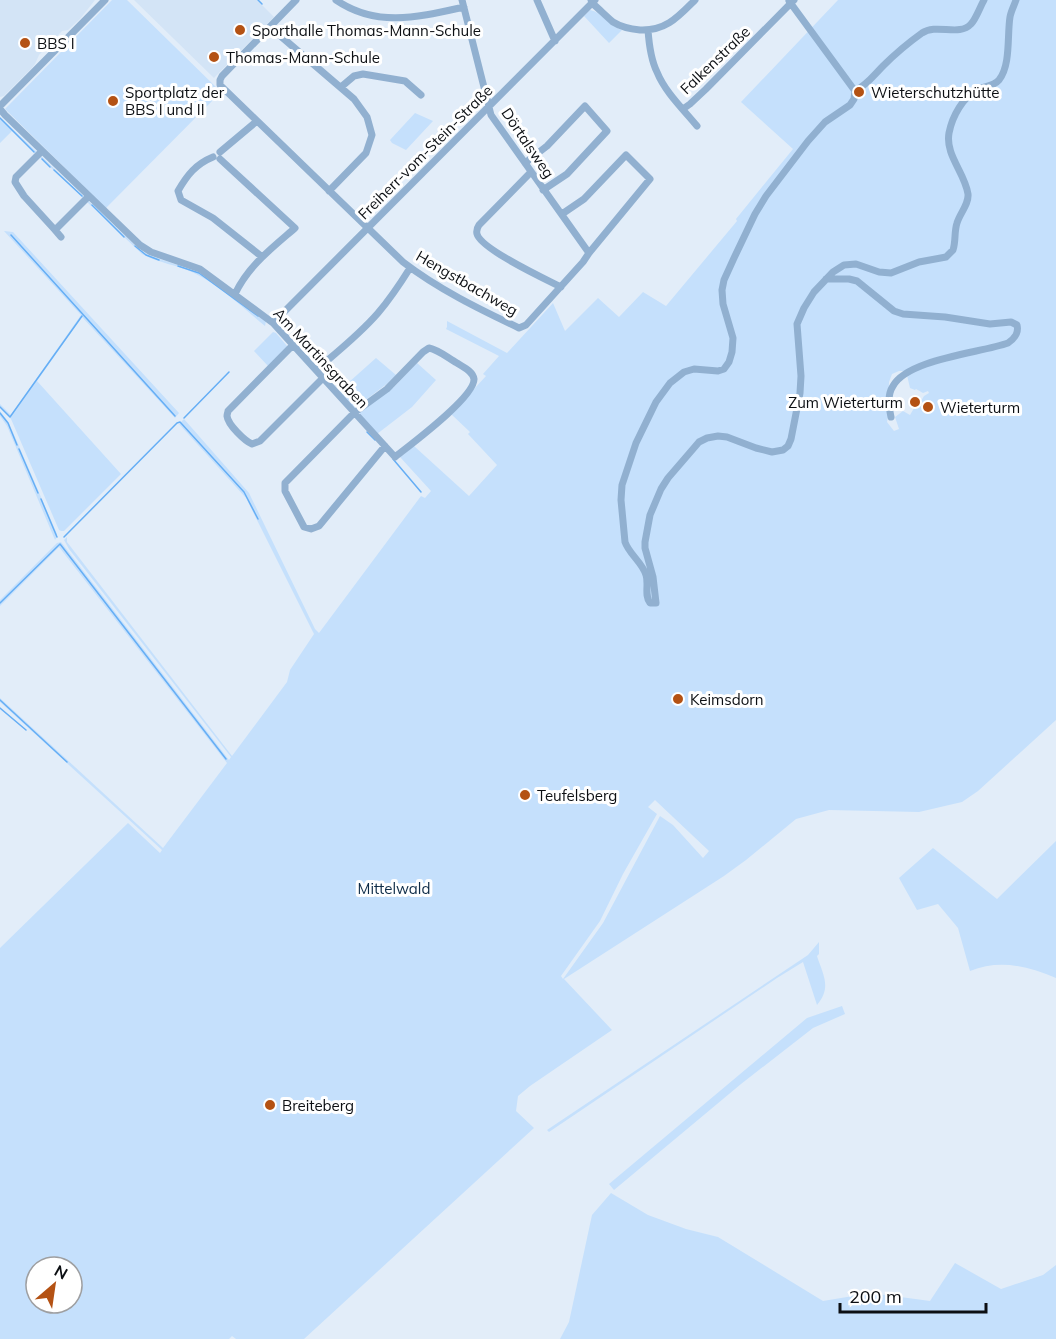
<svg xmlns="http://www.w3.org/2000/svg" width="1056" height="1339" viewBox="0 0 1056 1339" font-family="Mulish,sans-serif">
<style>
.built{fill:#d3e4f6}
.green{fill:#c5e0fc;fill-rule:evenodd}
.lines{fill:none;stroke-linecap:round;stroke-linejoin:round}
.stream{stroke:#65aef5;stroke-width:1.5}
.minor{stroke:#91b0d0;stroke-width:7}
.poi-dot{fill:#b45214;stroke:#fff;stroke-width:2}
.labels{text-anchor:middle;dominant-baseline:central;stroke-width:6;stroke-linejoin:round;paint-order:stroke}
.poi-label{font-size:15px;fill:#0c0f13;stroke:#fff;text-anchor:start}
.street-label{font-size:15px;fill:#0c0f13;stroke:#fff}
.park-label{font-size:15px;fill:#0e2c48;stroke:#fff}
</style>
<rect width="100%" height="100%" fill="#e2edf9"/>
<!-- built -->
<path class="built" d="M0,0H95L80,19L68,30L62,31L39,55L35,64L31,69L4,96L0,97Z
M134,0H257L274,17L214,78Z"/>
<!-- green -->
<path class="green" d="M112,0H127L221,92L106,208L5,109Z
M838,0H1056V720L978,791L962,802L919,812L829,810L796,819L746,860L724,876L564,979L612,1030L530,1086L518,1096L516,1111L534,1128L304,1339H236L232,1336L229,1339H0V948L128,823L160,853L162,850L0,702V698L163,848L227,763L59,547L0,606V600L57,543L61,542L229,760L231,757L69,549L64,540L67,537V542L232,756L287,682L290,670L314,634L246,498L179,424L184,419L249,493L315,629L319,633L421,496L425,498L431,491L400,457L414,446L469,496L497,465L468,434L470,432L451,414L486,376L483,374L499,356L446,329L447,327V321L507,353L553,303L565,331L598,298L619,317L643,292L666,306L737,221L736,219L793,149L741,102ZM899,371H906L910,388L915,390L916,389L923,393L928,391L929,393L924,396L921,401L923,403L921,406L917,403L910,415L903,411L895,417L899,429L894,431L887,422L888,417L889,382L892,374ZM655,800L709,851L703,858L673,825L660,816L603,923L563,979L561,976L600,921L623,874L657,814L648,807ZM36,1267H72V1303H36Z
M590,10C602,12 610,26 622,30L609,43L584,16Z
M415,113L433,121L406,150L392,143L390,140Z
M0,117L140,250L151,256L198,272L266,321L265,326C243,308 221,286 194,273C178,265 158,263 142,254L12,131L0,143Z
M4,231L13,232L179,413L175,418L82,317L37,381L121,474L64,531H61L59,530L11,419L0,407V404L11,415L81,315Z
M273,332L276,333L287,346V348L268,366L254,351Z
M376,358L396,375L388,383L359,405L354,407L339,391Z
M417,363L436,380L412,407L377,434L360,414V412L392,387L393,388Z
M0,411L9,423L57,534V537L55,540L7,426L0,416Z
M1056,841V978C1028,966 999,959 970,971L958,928L938,904L917,910L899,878L933,848L997,899Z
M819,942V954L817,956C823,975 832,987 817,1005L803,962L777,978L549,1132L547,1130L808,955Z
M842,1006L845,1014L813,1028L741,1084L614,1190L609,1184L807,1018Z
M611,1193L648,1215L686,1229L718,1237L823,1301L871,1293L930,1301L955,1263L1001,1289L1043,1275L1056,1265V1339H560L569,1322L592,1215Z"/>
<g class="lines">
<!-- stream -->
<path class="stream" d="M258,0L262,4
M0,118L34,152
M42,159L50,167
M54,170L82,196
M92,205L124,237
M11,235L175,416
M135,246L146,255L159,260
M178,266L199,273L258,316
M0,407L10,417L82,316
M0,413L8,423L17,445
M184,418L229,372
M367,432L375,440
M19,449L38,493
M393,459L421,492
M41,499L57,537
M64,537L177,423L180,422L244,492L258,519
M0,603L60,544L226,759
M0,700L67,762
M0,708L26,730"/>
<!-- minor -->
<path class="minor" d="M296,0L222,76L220,80V85L403,262C438,289 479,309 519,328L526,325L583,262L589,253L650,179L626,155L584,199L562,214
M336,0C377,28 419,17 464,7
M462,0L491,115L589,253
M537,0L555,41
M591,0L592,3C599,9 606,16 613,22C621,27 630,29 640,30C666,31 678,17 695,0
M984,0C980,7 976,19 971,24C959,37 937,23 922,33C908,43 895,54 883,66C874,75 867,85 855,91L854,99L850,105L825,122L808,141L766,196L755,214L734,258L724,280L722,290L723,304L733,338L732,352L729,362L724,369L718,371L694,369L684,372L670,383L656,402L636,443L622,485L621,500L625,542C629,554 642,562 646,575C649,584 644,595 650,603H656L653,577L645,548V542L650,515L661,489L668,478L693,449L699,442L707,438L718,436L727,437L756,448L772,452L783,450L788,446L791,439L800,393L801,376L797,324L804,308L814,292L833,272L844,265L856,264L879,272L891,273L919,262L946,257L953,250C956,241 954,232 957,223C960,213 969,204 968,194C965,173 945,155 949,133C952,117 963,96 979,89C986,86 994,86 999,80C1011,65 1007,35 1010,17C1011,11 1014,6 1016,0
M789,1L855,91
M270,27L354,99L367,117L372,135L366,153L329,191
M648,30C649,44 651,60 657,72C665,92 683,109 697,126
M341,87L354,76L363,74L405,81L421,95
M0,106L105,0
M0,109L5,115L140,245L151,252L200,269L273,323L395,457C410,445 475,397 474,379C473,371 463,367 457,363C448,358 439,350 429,348L423,352L387,389L354,413L285,483V491L304,527L311,529L319,526L385,446
M683,109L690,104L706,89L794,0
M42,151L16,177L15,182L24,196L55,230L89,196
M220,152L257,121
M213,157C196,164 187,175 178,191L181,200L213,218L261,256
M220,159L295,228C272,248 248,266 235,294
M525,163L547,146L585,106L607,131L567,174L543,190
M531,172L479,225C477,228 476,230 477,234C481,249 545,279 561,287
M55,230L61,237
M826,279H849L857,281L894,311L903,314L945,317L990,324L1011,322L1017,325C1019,333 1015,338 1008,343C980,353 908,359 893,386C887,395 889,407 891,417
M273,323L595,0
M293,345L228,411C228,412 227,414 227,416C228,425 245,441 252,444L260,441L323,378
M316,370C337,352 359,335 378,313C390,299 400,284 410,268"/>
</g>
<!-- markers -->
<g class="poi-dot">
<circle cx="240" cy="30" r="6"/>
<circle cx="25" cy="43" r="6"/>
<circle cx="214" cy="57" r="6"/>
<circle cx="859" cy="92" r="6"/>
<circle cx="113" cy="101" r="6"/>
<circle cx="915" cy="402" r="6"/>
<circle cx="928" cy="407" r="6"/>
<circle cx="678" cy="699" r="6"/>
<circle cx="525" cy="795" r="6"/>
<circle cx="270" cy="1105" r="6"/>
</g>
<g class="labels">
<!-- poi labels -->
<g class="poi-label">
<text x="252" y="30">Sporthalle Thomas-Mann-Schule</text>
<text x="37" y="43">BBS I</text>
<text x="226" y="57">Thomas-Mann-Schule</text>
<text x="125" y="92">Sportplatz der<tspan x="125" dy="17">BBS I und II</tspan></text>
<text x="871" y="92">Wieterschutzhütte</text>
<text x="903" y="402" text-anchor="end">Zum Wieterturm</text>
<text x="940" y="407">Wieterturm</text>
<text x="690" y="699">Keimsdorn</text>
<text x="537" y="795">Teufelsberg</text>
<text x="282" y="1105">Breiteberg</text>
</g>
<!-- street labels -->
<g class="street-label">
<text transform="translate(715 60) rotate(-44)">Falkenstraße</text>
<text transform="translate(528 143) rotate(56)">Dörtalsweg</text>
<text transform="translate(425 152) rotate(-45)">Freiherr-vom-Stein-Straße</text>
<text transform="translate(467 283) rotate(30)">Hengstbachweg</text>
<text transform="translate(321 358) rotate(47)">Am Martinsgraben</text>
</g>
<!-- park labels -->
<g class="park-label">
<text x="394" y="888">Mittelwald</text>
</g>
</g>
<!-- north arrow -->
<g transform="translate(54 1285) rotate(29)"><circle r="28" fill="#ffffff" stroke="#9e9fa1" stroke-width="1.5"/>
<path d="M0-4.5L10 22L0 15L-10 22Z" fill="#b45214"/>
<text y="-9" font-size="16" font-weight="bold" text-anchor="middle" fill="#0c0f13">N</text>
</g>
<!-- scale -->
<path d="M840 1303v9h146v-9" fill="none" stroke="#0c0f13" stroke-width="3"/>
<text x="849" y="1303" font-size="18" fill="#0c0f13" stroke="#ffffff" stroke-width="4.5" paint-order="stroke">200 m</text>
</svg>
